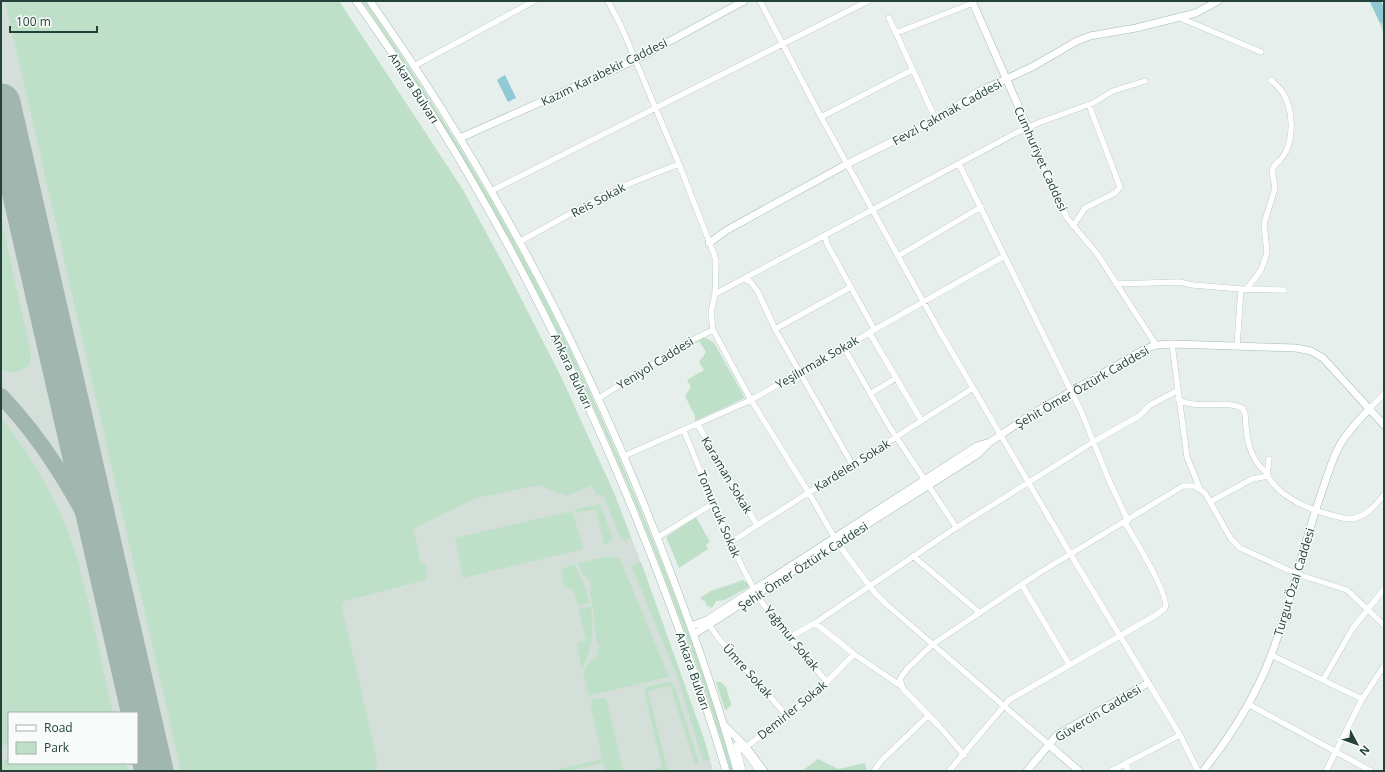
<svg xmlns="http://www.w3.org/2000/svg" width="1385" height="772" viewBox="0 0 1385 772" font-family="'Open Sans',sans-serif">
<style>
.built{fill:#d4dfda;fill-rule:evenodd}
.green{fill:#bfe0c8}
.water{fill:#8ec9d4}
.lines{fill:none;stroke-linecap:round;stroke-linejoin:round}
.river{stroke:#8ec9d4;stroke-width:10}
.taxiway{stroke:#a2b6b0;stroke-width:16}
.runway{stroke:#a2b6b0;stroke-width:39}
.street-casing{stroke:#a8b8b2;stroke-width:6}
.secondary-casing{stroke:#a4bbb3;stroke-width:8}
.street{stroke:#fff;stroke-width:5.5}
.secondary{stroke:#fff;stroke-width:7}
.labels{text-anchor:middle;dominant-baseline:central;stroke-width:3;stroke-linejoin:round;paint-order:stroke}
.street-label{font-size:12px;fill:#24423a;stroke:#f7fbf9}
</style>
<rect width="100%" height="100%" fill="#e6efeb"/>
<!-- built -->
<path class="built" d="M1,1H339L463,190L509,275L562,379L614,493L638,555L704,739L713,771H1ZM9,713H137V763H9Z"/>
<!-- green -->
<path class="green" d="M5,1H339L463,190L509,275L562,379L614,493L631,538L625,540L620,538L604,497L596,494L591,486L566,496L539,485L476,498L413,529L421,562L427,564L426,580L344,601L342,607L377,759L376,771H181Z
M362,1H365C433,101 497,203 551,311C586,380 617,451 646,523C679,604 710,687 733,771H730C713,709 691,648 668,587C591,379 488,184 362,1Z
M1370,1H1381L1384,8V34Z
M1,218L31,354L29,366L14,373L1,370Z
M699,338H706L714,343L745,398L695,421V416L685,396L691,387L687,380L704,370L699,362L706,352L699,341L672,357L671,355Z
M1,418C34,457 66,516 79,565C92,614 102,664 113,713H9V744L1,746Z
M600,504L613,538L608,544H604L596,509L576,513V509Z
M572,511L584,549L463,578L455,538Z
M696,517L710,542L706,545L708,549L679,568L666,537Z
M610,556L620,559L669,677L591,695L588,694L583,674L589,662L597,657L599,646L596,640L593,607L590,594L591,582L582,573L578,563Z
M641,562L704,739L710,760L703,761L677,676L631,565Z
M575,564L586,590L589,603L578,605L573,589L565,588C561,574 557,568 575,564Z
M743,580L748,584L749,587L725,600L716,601L712,608L707,606L705,601L701,600V597L711,591Z
M591,606C594,633 593,645 582,670L577,646L578,642L586,640L578,609Z
M671,681L675,687L699,763L695,764L670,686L648,691L668,771H649L662,767L644,691L649,686Z
M716,682H721L726,687L731,704L730,707L725,710Z
M603,697L607,701L623,771H606L603,763L568,771H550L599,760L602,757L590,704L593,699Z
M9,759V763H126L128,771H1V761Z
M818,759L839,769L865,763L867,771H802Z"/>
<!-- water -->
<path class="water" d="M505,75L516,98L508,102L497,80Z"/>
<g class="lines">
<!-- river -->
<path class="river" d="M1375,1L1384,19"/>
<!-- taxiway -->
<path class="taxiway" d="M1,396C44,441 74,492 102,548"/>
<!-- runway -->
<path class="runway" d="M1,103L154,771"/>
<!-- street casing -->
<g class="street-casing">
<path id="street" d="M608,1L621,26L679,164L714,254L716,261L715,294L711,313L713,330L751,400L809,493L838,544L875,593L885,603L1048,744
M760,1L821,117L939,330L1071,555L1180,735L1198,771
M1178,17L1261,52
M889,18L936,120
M896,33L973,3
M414,66L534,1
M821,117L912,70
M1028,128L1048,178L1067,218L1098,255L1156,345
M959,164L1081,411L1108,478L1128,521
M491,191L868,1
M1073,226L1085,208L1115,193L1120,187L1089,105
M825,235L827,244L874,329
M519,242L604,195L631,183L679,164
M898,256L981,207
M743,279L750,281L758,292L775,329L852,464
M1116,284L1179,282L1193,285L1241,289L1284,290
M1247,289L1261,270L1267,253L1264,224L1275,188L1272,170C1275,163 1282,160 1285,153C1294,137 1293,109 1283,93C1280,88 1275,84 1271,80
M715,294L1018,132L1038,123L1093,103L1113,91L1145,81
M775,329L851,287
M869,332L921,420
M1172,344L1187,457L1200,489
M843,346L889,426L956,527
M1237,346L1241,289
M870,394L896,378
M599,398L686,343L713,330
M1178,399C1197,411 1223,399 1242,408L1245,413C1246,434 1248,459 1267,473
M1370,408L1384,394
M698,425L757,525
M684,431C706,484 726,539 754,589C771,620 804,654 827,682
M624,456L751,400L1004,256
M1269,459L1267,475C1280,498 1308,509 1331,515C1337,516 1344,519 1349,519C1365,518 1375,506 1384,495
M1210,502L1252,479L1268,476
M658,537L714,503
M731,542L973,388
M913,556L980,613
M1022,585L1069,664
M815,623L854,654L901,686
M710,626L719,639L787,716
M790,637L815,623L951,531L1093,442L1139,416L1150,405L1177,391
M1271,655L1362,699
M1323,680L1353,628L1384,589
M1248,704L1371,771
M746,747L813,696L854,654
M964,755L939,726L903,689L900,679L907,669L933,644L1039,573L1183,486H1194L1205,493L1231,539L1240,548L1297,574L1347,590L1384,625
M743,771L736,745H738L747,754L759,771
M874,771L881,761L928,716
M949,771L1009,700L1156,615L1165,608C1170,596 1133,536 1125,523
M1111,771L1180,735
M1127,771V762
M1326,771L1361,701L1384,666"/>
</g>
<!-- secondary casing -->
<g class="secondary-casing">
<path id="secondary" d="M356,1C470,160 561,334 635,515C669,599 700,684 726,771
M370,1C496,180 597,375 673,579C697,642 719,706 737,771
M972,1L1028,128
M460,138L635,60L744,1
M709,243L727,230L847,164L936,120L976,93L1032,67L1077,41L1090,36L1136,28L1196,13L1218,1
M691,626L707,620L977,446L990,442L1032,414L1145,349L1156,345L1172,344L1296,348L1311,351L1323,358L1384,425
M694,634L978,454L990,442
M724,725L746,747L764,771
M1048,744L1079,771
M1027,771L1057,735L1148,683
M1203,771C1231,736 1256,696 1272,653C1290,603 1302,551 1319,500C1326,481 1331,460 1341,443C1349,430 1360,419 1370,408"/>
</g>
<!-- street -->
<use href="#street" class="street"/>
<!-- secondary -->
<use href="#secondary" class="secondary"/>
</g>
<g class="labels">
<!-- street labels -->
<g class="street-label">
<text transform="translate(604 72) rotate(-26)">Kazım Karabekir Caddesi</text>
<text transform="translate(414 88) rotate(57)">Ankara Bulvarı</text>
<text transform="translate(947 112) rotate(-29)">Fevzi Çakmak Caddesi</text>
<text transform="translate(1041 159) rotate(66)">Cumhuriyet Caddesi</text>
<text transform="translate(598 200) rotate(-28)">Reis Sokak</text>
<text transform="translate(817 362) rotate(-30)">Yeşilırmak Sokak</text>
<text transform="translate(655 363) rotate(-32)">Yeniyol Caddesi</text>
<text transform="translate(572 371) rotate(65)">Ankara Bulvarı</text>
<text transform="translate(1082 387) rotate(-30)">Şehit Ömer Öztürk Caddesi</text>
<text transform="translate(852 465) rotate(-32)">Kardelen Sokak</text>
<text transform="translate(727 475) rotate(59)">Karaman Sokak</text>
<text transform="translate(719 514) rotate(67)">Tomurcuk Sokak</text>
<text transform="translate(803 566) rotate(-33)">Şehit Ömer Öztürk Caddesi</text>
<text transform="translate(1294 582) rotate(-73)">Turgut Özal Caddesi</text>
<text transform="translate(792 638) rotate(51)">Yağmur Sokak</text>
<text transform="translate(693 671) rotate(71)">Ankara Bulvarı</text>
<text transform="translate(748 671) rotate(48)">Ümre Sokak</text>
<text transform="translate(792 710) rotate(-39)">Demirler Sokak</text>
<text transform="translate(1098 713) rotate(-31)">Güvercin Caddesi</text>
</g>
</g>
<!-- border -->
<rect width="1385" height="772" fill="none" stroke="#24423a" stroke-width="4"/>
<!-- legend -->
<rect x="8" y="712" width="130" height="52" fill="#f7fbf9" stroke="#a3b1ad"/>
<rect x="16" y="725" width="20" height="6" fill="#ffffff" stroke="#a3b1ad"/>
<text x="44" y="732" font-size="12" fill="#24423a">Road</text>
<rect x="16" y="742" width="20" height="12" fill="#bfe0c8" stroke="#a3b1ad"/>
<text x="44" y="752" font-size="12" fill="#24423a">Park</text>
<!-- north arrow -->
<g transform="translate(1357 744) rotate(131)" stroke="#f7fbf9" stroke-width="3" paint-order="stroke">
<path d="M0-3L7 15L0 10L-7 15Z" fill="#24423a"/>
<text y="-6" font-size="11" font-weight="bold" text-anchor="middle" fill="#24423a">N</text>
</g>
<!-- scale -->
<path d="M10 26v6h87v-6" fill="none" stroke="#24423a" stroke-width="2"/>
<text x="16" y="26" font-size="12" fill="#24423a" stroke="#f7fbf9" stroke-width="3" paint-order="stroke">100 m</text>
</svg>
